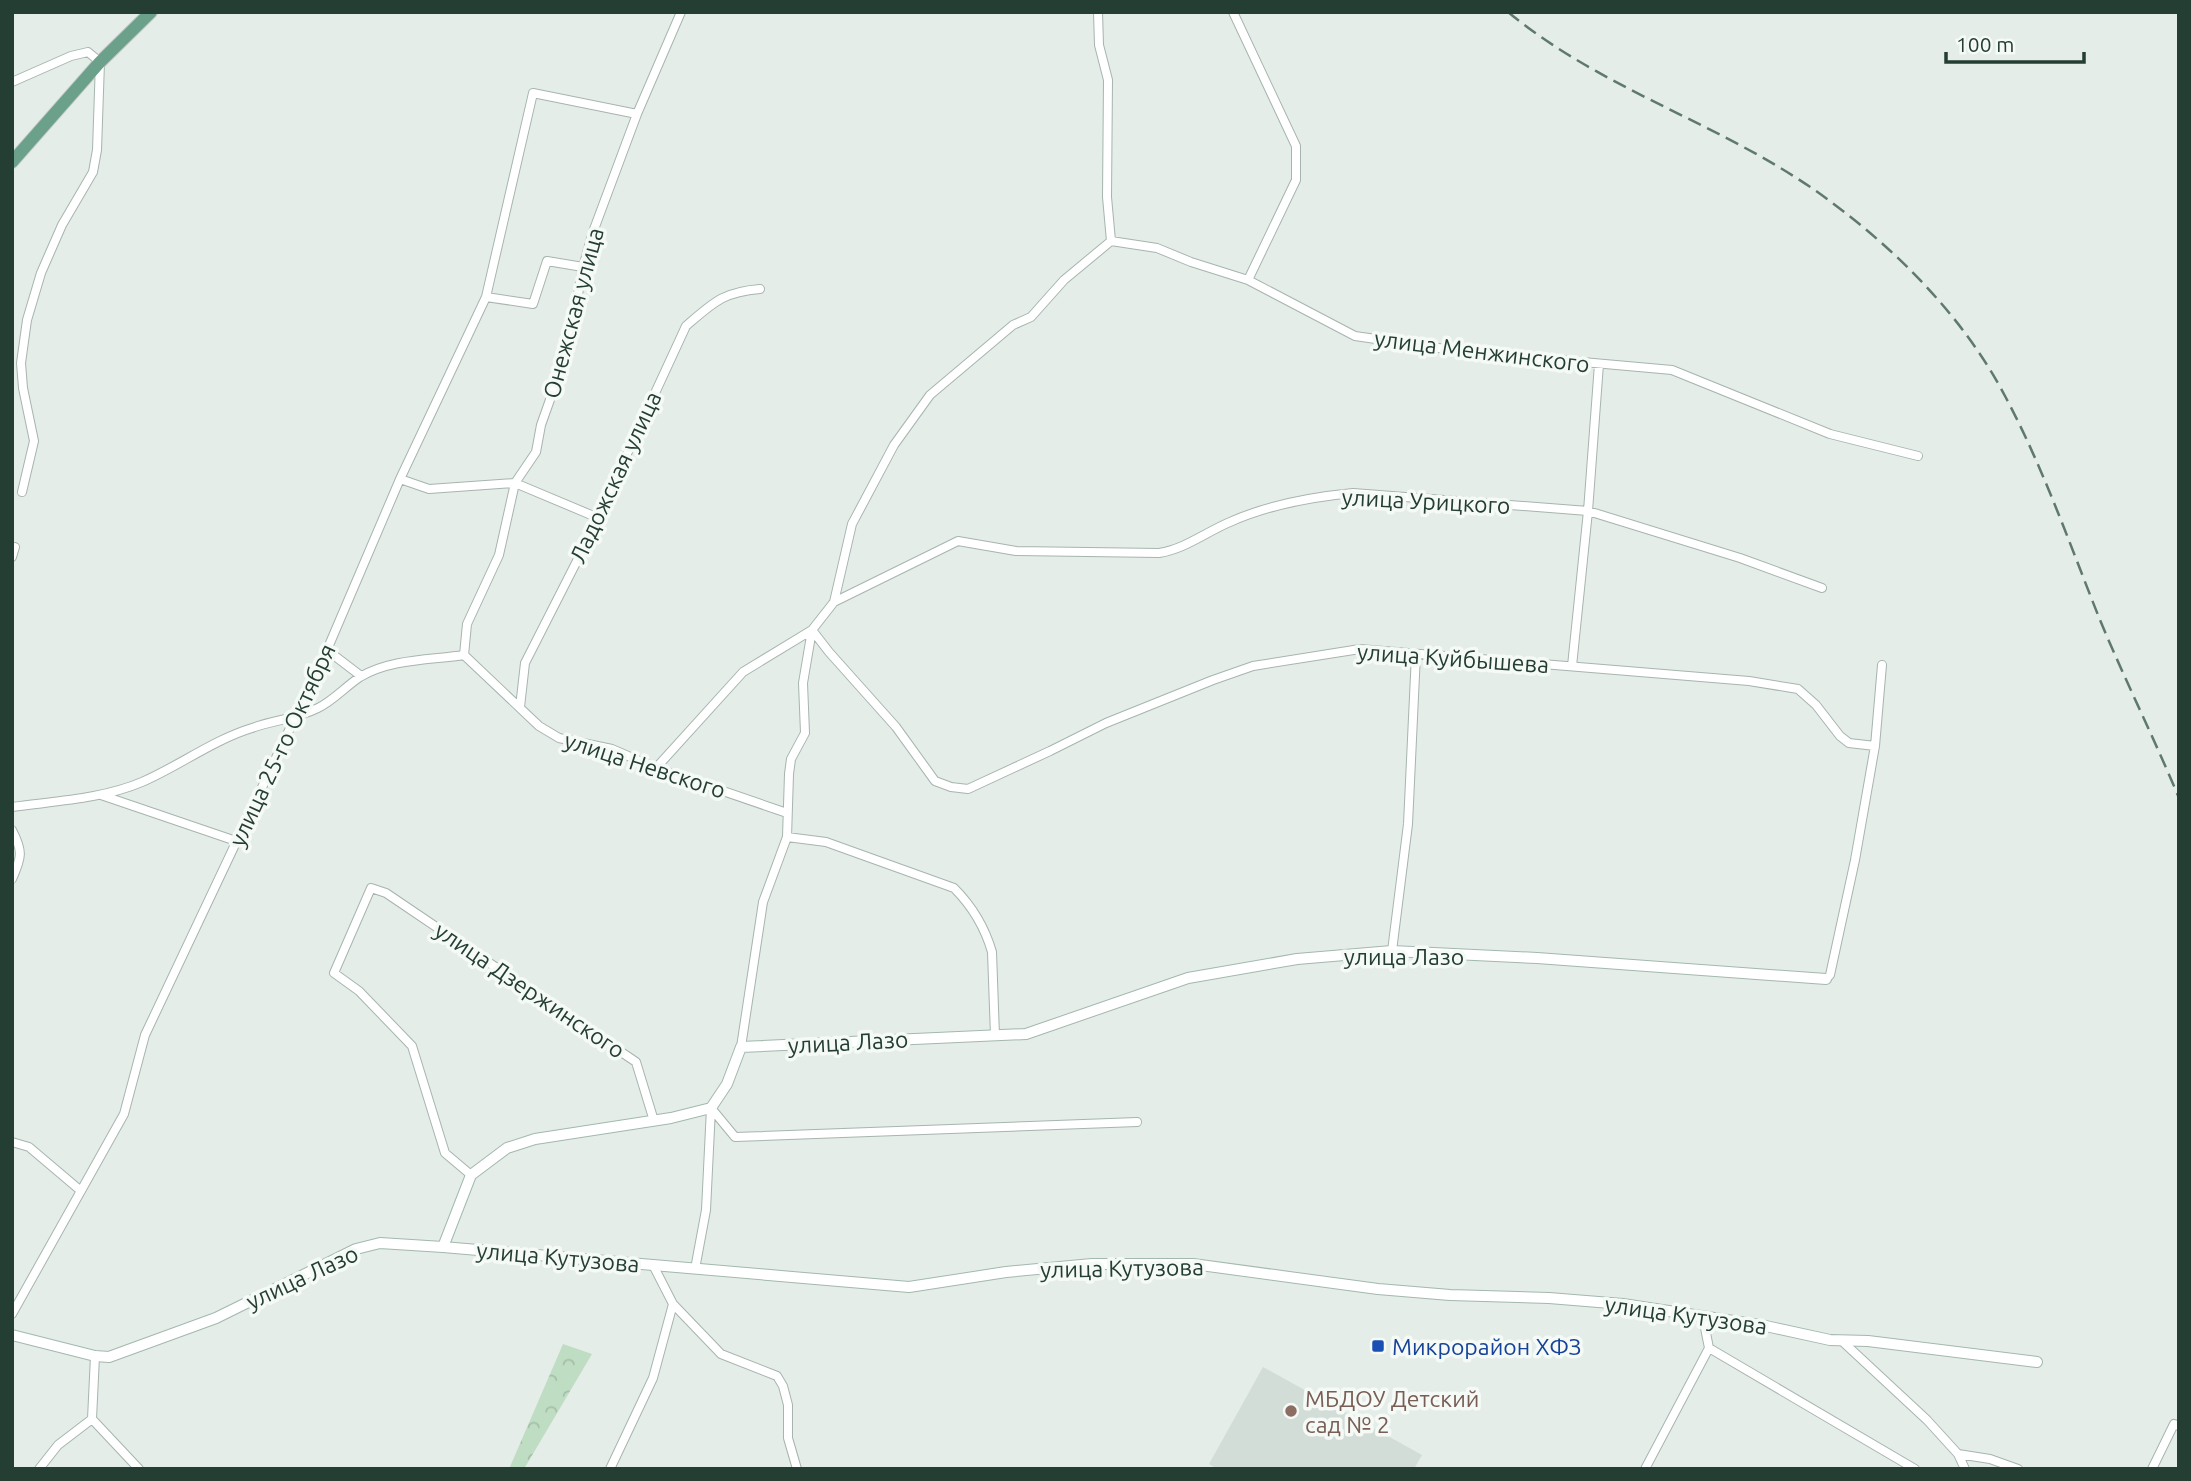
<svg xmlns="http://www.w3.org/2000/svg" width="2191" height="1481" viewBox="0 0 2191 1481" font-family="Ubuntu,sans-serif">
<style>
.built{fill:#d3ddd7}
.forest{fill:url(#forest-crowns)}
.lines{fill:none;stroke-linecap:round;stroke-linejoin:round}
.street-casing{stroke:#a7b5ae;stroke-width:10}
.secondary-casing{stroke:#a3b8ae;stroke-width:12}
.primary-casing{stroke:#c2c9c6;stroke-width:14}
.street{stroke:#fff;stroke-width:8}
.secondary{stroke:#fff;stroke-width:10}
.primary{stroke:#6ba08b;stroke-width:12}
.rail{stroke:#5f796f;stroke-width:2.5;stroke-dasharray:14 7;stroke-linecap:butt}
.transit-dot{fill:#1a4fb4;stroke:#f5faf7;stroke-width:2.5}
.education-dot{fill:#8d6e63;stroke:#f5faf7;stroke-width:2.5}
.labels{text-anchor:middle;dominant-baseline:central;stroke-width:7;stroke-linejoin:round;paint-order:stroke}
.street-label{font-size:23px;fill:#243e34;stroke:#f5faf7}
.transit-label{font-size:23px;fill:#164399;stroke:#f5faf7;text-anchor:start}
.education-label{font-size:23px;fill:#785e54;stroke:#f5faf7;text-anchor:start}
</style>
<defs>
<pattern id="forest-crowns" width="20" height="18" patternUnits="userSpaceOnUse" patternTransform="scale(1.75)"><rect width="20" height="18" fill="#bfddc3"/><path d="M2 6a3 3 0 1 1 6 0M12 15a3 3 0 1 1 6 0" fill="none" stroke="#a4bfa8"/></pattern>
</defs>
<rect width="100%" height="100%" fill="#e4ede8"/>
<!-- built -->
<path class="built" d="M1263,1367L1422,1455L1414,1469H1217L1209,1464Z"/>
<!-- forest -->
<path class="forest" d="M563,1344L592,1354L524,1469H509Z"/>
<g class="lines">
<!-- street casing -->
<g class="street-casing">
<path id="street" d="M1098,12L1099,45L1108,80L1107,197L1111,241
M1233,12L1296,146V180L1248,280
M12,82L71,56L88,52L100,62L97,150L93,172L62,225L41,273L27,320L21,363L23,388L34,441L22,492
M486,297L533,304L547,261L583,267
M400,479L429,489L515,483L596,517
M12,557L15,547
M834,602L958,541L1016,551L1159,553C1185,549 1206,532 1230,522C1268,505 1311,497 1353,493L1588,511L1740,558L1822,588
M812,630L829,652L896,727L935,781L951,787L968,789L1050,751L1106,723L1213,680L1253,666L1360,649L1749,681L1798,689L1816,705L1840,736L1849,743L1875,746
M327,650L361,676
M464,655L467,624L499,555L515,483L536,452L541,425L568,349L583,267L593,232L637,114L681,12
M1572,666L1588,511L1599,364
M520,707L525,663L583,549L686,326C714,302 723,292 760,289
M656,768L743,672L812,630L834,602L852,524L894,445L930,395L1013,325L1031,317L1064,280L1111,241L1157,248L1191,262L1248,280L1355,336L1459,351L1672,370L1830,434L1918,456
M101,795L236,841
M12,807C55,801 102,799 142,782C179,766 213,740 252,728C274,720 296,719 318,708C333,701 346,686 360,677C390,659 430,660 464,655L539,726L559,738L612,749L656,768L787,813
M12,830C23,851 22,857 12,879
M787,837L826,842L954,888C972,906 985,928 992,952L995,1036
M1392,951L1408,824L1416,654
M1826,979L1830,975L1855,860L1875,746L1882,665
M741,1047L763,902L787,837L789,774L791,759L805,733L803,683L812,630
M711,1108L735,1137L1137,1122
M12,1142L29,1147L81,1191
M471,1175L445,1153L412,1046L359,991L334,973L371,888L386,893L636,1062L654,1121
M653,1265L673,1304L721,1354L777,1376L783,1386L788,1405V1438L797,1469
M695,1269L706,1210L711,1108
M12,1314L124,1114L145,1035L327,650L400,479L486,297L533,93L637,114
M1703,1318L1709,1348L1915,1469
M1842,1341L1927,1420L1958,1454L1990,1459L2018,1469
M95,1356L92,1419L139,1469
M1958,1454L1965,1469
M39,1469L58,1445L92,1419
M610,1469L653,1378L673,1304
M1645,1469L1709,1348
M2152,1469L2174,1424L2179,1426"/>
</g>
<!-- secondary casing -->
<g class="secondary-casing">
<path id="secondary" d="M443,1247L471,1175L507,1148L535,1139L671,1118L711,1108L727,1084L741,1047L1026,1034L1188,978L1297,959L1392,951L1537,958L1826,979
M12,1335L95,1356L109,1357L216,1318L356,1249L380,1243L443,1247L909,1287L1006,1272L1092,1264H1193L1378,1289L1450,1295L1549,1298L1623,1304L1766,1326L1830,1340L1868,1341L2037,1362"/>
</g>
<!-- primary casing -->
<g class="primary-casing">
<path id="primary" d="M12,162L100,62L151,12"/>
</g>
<!-- street -->
<use href="#street" class="street"/>
<!-- secondary -->
<use href="#secondary" class="secondary"/>
<!-- primary -->
<use href="#primary" class="primary"/>
<!-- rail -->
<path class="rail" d="M1508,12C1601,89 1719,123 1816,191C1891,244 1962,314 2005,396C2043,467 2070,545 2100,620C2125,680 2154,738 2179,798"/>
</g>
<!-- markers -->
<rect class="transit-dot" x="1371" y="1339" width="14" height="14" rx="3.5"/>
<circle class="education-dot" cx="1291" cy="1411" r="7"/>
<g class="labels">
<!-- street labels -->
<g class="street-label">
<text transform="translate(573 313) rotate(-75)">Онежская улица</text>
<text transform="translate(1482 351) rotate(7)">улица Менжинского</text>
<text transform="translate(615 477) rotate(-65)">Ладожская улица</text>
<text transform="translate(1426 501) rotate(3)">улица Урицкого</text>
<text transform="translate(1453 658) rotate(4)">улица Куйбышева</text>
<text transform="translate(282 745) rotate(-65)">улица 25-го Октября</text>
<text transform="translate(645 765) rotate(18)">улица Невского</text>
<text x="1404" y="956">улица Лазо</text>
<text transform="translate(530 990) rotate(34)">улица Дзержинского</text>
<text transform="translate(848 1042) rotate(-3)">улица Лазо</text>
<text transform="translate(558 1257) rotate(5)">улица Кутузова</text>
<text transform="translate(1122 1268) rotate(-1)">улица Кутузова</text>
<text transform="translate(302 1277) rotate(-25)">улица Лазо</text>
<text transform="translate(1686 1315) rotate(8)">улица Кутузова</text>
</g>
<!-- transit labels -->
<g class="transit-label">
<text x="1392" y="1346">Микрорайон ХФЗ</text>
</g>
<!-- education labels -->
<g class="education-label">
<text x="1305" y="1398">МБДОУ Детский<tspan x="1305" dy="26">сад № 2</tspan></text>
</g>
</g>
<!-- border -->
<rect width="2191" height="1481" fill="none" stroke="#243e34" stroke-width="28"/>
<!-- scale -->
<path d="M1946 52v10h138v-10" fill="none" stroke="#243e34" stroke-width="3.5"/>
<text x="1956" y="52" font-size="21" fill="#243e34" stroke="#f5faf7" stroke-width="5" paint-order="stroke">100 m</text>
</svg>
